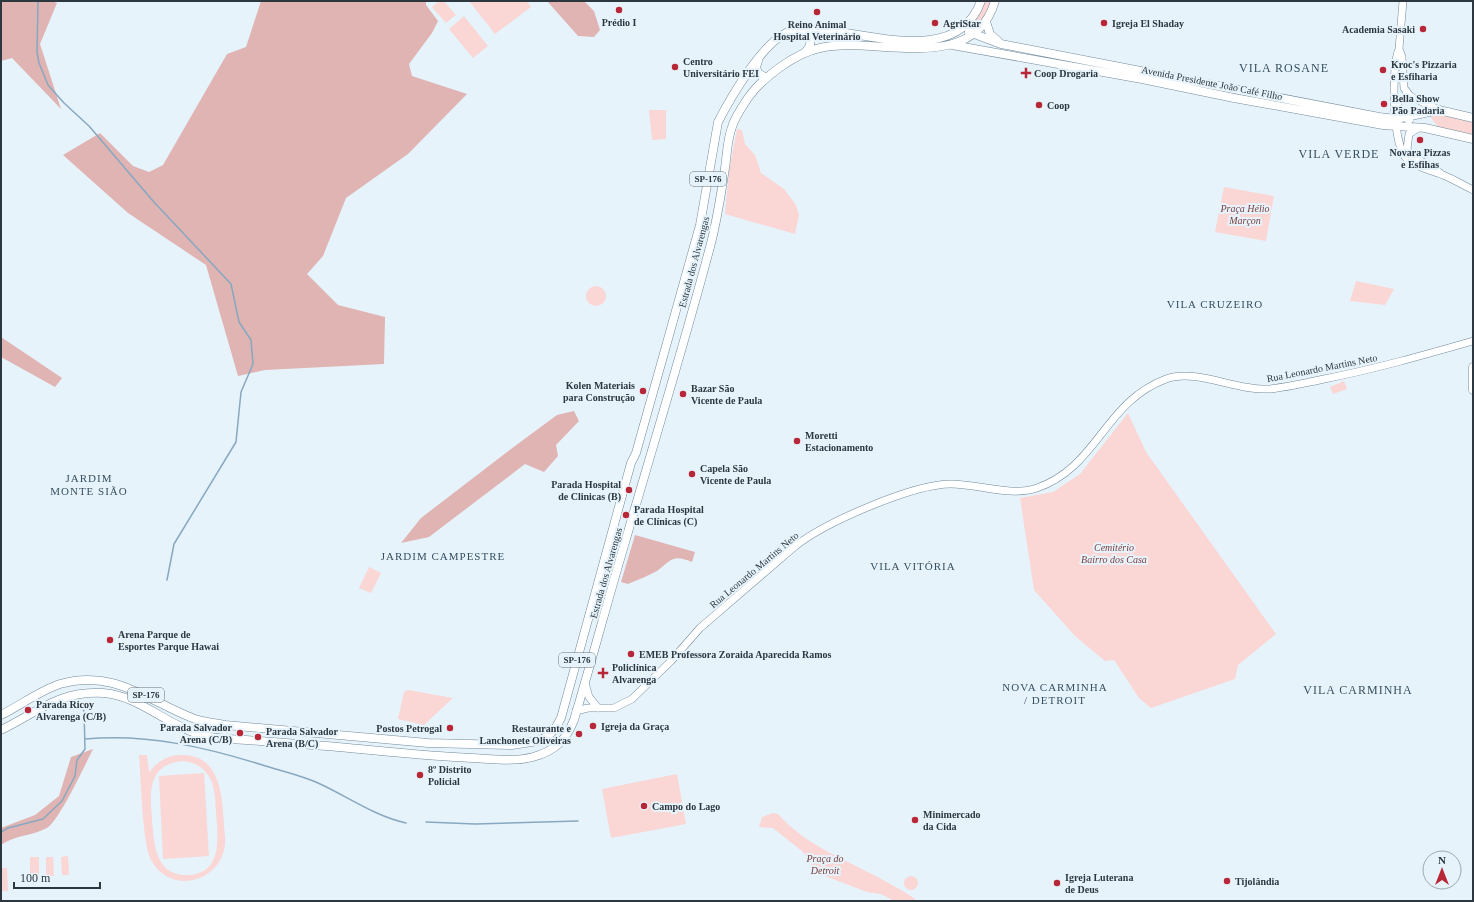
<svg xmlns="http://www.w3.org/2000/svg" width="1474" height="902" viewBox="0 0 1474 902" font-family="Georgia,serif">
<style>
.green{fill:#fad6d5;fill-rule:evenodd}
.forest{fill:#dfb4b3}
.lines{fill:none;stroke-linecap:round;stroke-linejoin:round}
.stream{stroke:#87a8c0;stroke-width:1.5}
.minor-casing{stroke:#708a9d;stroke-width:8}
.major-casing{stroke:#708a9d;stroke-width:9}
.minor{stroke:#fff;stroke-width:7}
.major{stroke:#fff;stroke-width:8}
.poi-dot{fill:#b82738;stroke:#e7f3fb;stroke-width:1.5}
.labels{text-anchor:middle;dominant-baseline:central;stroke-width:4;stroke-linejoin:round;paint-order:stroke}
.shield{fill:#e7f3fb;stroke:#646f77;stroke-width:1}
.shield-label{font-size:9px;font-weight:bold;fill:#2c373f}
.poi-label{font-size:10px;font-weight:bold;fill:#2c373f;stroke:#e7f3fb;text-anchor:start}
.street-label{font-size:10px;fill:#2c373f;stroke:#e7f3fb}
.park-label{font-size:10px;font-style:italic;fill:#7a4040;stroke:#e7f3fb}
.neighbourhood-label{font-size:11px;letter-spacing:1px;fill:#375061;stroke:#e7f3fb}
.quarter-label{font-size:12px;letter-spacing:1px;fill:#375061;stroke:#e7f3fb}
</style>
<rect width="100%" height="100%" fill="#e7f3fb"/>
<!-- green -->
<path class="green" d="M439,1H444L456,15L446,23L432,7Z
M469,1H527L531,7L495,34Z
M985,1H992L979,26L972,23L979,13Z
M464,16L488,46L473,58L449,29Z
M649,110H666V139L652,140Z
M1436,113L1473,123V136L1438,127L1431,118L1432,115Z
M737,129L742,130L745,144L755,155L761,173L784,189L796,205L799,215L795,234L725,214L729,171Z
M1224,187L1274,196L1266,241L1215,232Z
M1356,281L1394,289L1385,305L1350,301Z
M586 296a10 10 0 1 1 20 0a10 10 0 1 1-20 0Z
M1344,381L1347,389L1333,394L1330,387Z
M1128,413L1146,452L1276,634L1238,665L1235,679L1151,708L1139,698L1114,660L1105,661L1075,636L1034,590L1020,498L1053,492L1080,474Z
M369,567L381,573L371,593L359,588Z
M408,690L453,698L424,725L398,719L404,692Z
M139,755H147L149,772C158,761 169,754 183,755C225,756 222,806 225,836C229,879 172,899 151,860C142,842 141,779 139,755ZM182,761C193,762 202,766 208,775C216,786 215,801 216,813C218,838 223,875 186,875C155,875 154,843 152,820C150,793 147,765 182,761Z
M204,773L209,856L163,859L159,776Z
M677,774L686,824L611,838L602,789Z
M773,813L778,814C806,846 849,861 885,881C895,887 908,893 917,901H894L881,894L867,892L817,873L803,852L773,828L759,827L762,817Z
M68,856L69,875H62L61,857Z
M30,857H39V875H30Z
M46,857H53L54,876H46Z
M1,868H7L8,891H1Z
M904 883a7 7 0 1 1 14 0a7 7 0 1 1-14 0Z"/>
<!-- forest -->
<path class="forest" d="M1,1H53L57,3L40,44L61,109L12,58L1,61Z
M261,1H426V5L438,21L432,33L409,64L412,76L467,94L408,154L346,198L323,256L307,274L338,305L385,317L384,364L265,370L238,376L206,265L128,213L63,155L100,133L133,166L149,172L163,165L227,54L246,47Z
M547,1H584L594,11L600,30L594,37L578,36Z
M1,337L62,378L55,387L1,357Z
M574,411L579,421L556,445L558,456L544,472L525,464L429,537L401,543L421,518L515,446L557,415Z
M635,535L695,552L692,562C672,554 672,560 657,571C648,576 637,580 628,584L621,582Z
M93,749C85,765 59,821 47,828C32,836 15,835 1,845V828L35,815L59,796L71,757Z"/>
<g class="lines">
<!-- stream -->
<path class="stream" d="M38,1L37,52L39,63L48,85L64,103L89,126L153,201L231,284L239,322L251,340L253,364L241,392L236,442L174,544L167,580
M85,739C148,733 209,748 269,767C285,772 302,776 318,783C347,796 374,816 406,823
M426,822L475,824L578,821
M1,832L8,828L43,819L62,801L75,776L77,760L85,749L84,711L78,701"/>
<!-- minor casing -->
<g class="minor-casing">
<path id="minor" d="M1403,1L1399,49L1402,57L1404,88L1410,96L1439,110
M1399,49C1391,66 1392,146 1407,159C1417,168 1431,170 1443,175C1453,179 1463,185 1473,190
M1418,128L1409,134L1407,149C1414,161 1431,164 1441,174
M585,683L589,697L598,708
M576,711L588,708H614L632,699L671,661L700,628L793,548C823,523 913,484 951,484C979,484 1010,497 1037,488C1098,467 1104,402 1166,379C1196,368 1236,391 1269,389C1288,387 1306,383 1324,379C1375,369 1424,355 1473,341"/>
</g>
<!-- major casing -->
<g class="major-casing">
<path id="major" d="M986,22L990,34L999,42
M801,29C811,34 814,44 805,52
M969,32L1001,44L1379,117L1396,119L1439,110L1473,118
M952,45L1142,79L1234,98L1383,125L1425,128L1473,139
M758,61L756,67L758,73L766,78
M1395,100L1400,111L1409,120
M1473,367V390
M1,715C21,705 39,691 60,684C114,668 149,702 195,719C205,722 215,723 225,725L428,743L512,745L538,741L548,736L555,729L561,718L631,463L636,453L700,225L718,122C731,97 761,45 786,33C797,27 810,29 822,30C870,33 958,66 981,1
M1,730C38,712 58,691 103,693C137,695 166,724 198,734C213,739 230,739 246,740C273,742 299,744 326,746C375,750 423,756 472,758C492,759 514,762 533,757C555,751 566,740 574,720C592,660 608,599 626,539C654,442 684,345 710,247C717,221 721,195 725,168C727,155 727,140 732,127C735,117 742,107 748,98C762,78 795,53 820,48C874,35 973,77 995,1"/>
</g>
<!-- minor -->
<use href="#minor" class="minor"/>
<!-- major -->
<use href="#major" class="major"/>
</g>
<!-- markers -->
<g class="poi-dot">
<circle cx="619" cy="10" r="4"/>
<circle cx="817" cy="12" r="4"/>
<circle cx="935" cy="23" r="4"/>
<circle cx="1104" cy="23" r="4"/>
<circle cx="1423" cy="29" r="4"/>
<circle cx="675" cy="67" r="4"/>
<circle cx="1383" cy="70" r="4"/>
<path d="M1024 67h4v4h4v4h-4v4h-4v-4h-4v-4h4z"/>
<circle cx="1384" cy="104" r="4"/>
<circle cx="1039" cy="105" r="4"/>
<circle cx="1420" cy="140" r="4"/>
<circle cx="643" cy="391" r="4"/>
<circle cx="683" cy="394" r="4"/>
<circle cx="797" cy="441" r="4"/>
<circle cx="692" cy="474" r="4"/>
<circle cx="629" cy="490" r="4"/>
<circle cx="626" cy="515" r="4"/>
<circle cx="110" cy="640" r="4"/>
<circle cx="631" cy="654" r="4"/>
<path d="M601 667h4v4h4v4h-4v4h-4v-4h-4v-4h4z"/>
<circle cx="28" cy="710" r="4"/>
<circle cx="593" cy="726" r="4"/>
<circle cx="450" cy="728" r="4"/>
<circle cx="240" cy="733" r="4"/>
<circle cx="579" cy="734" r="4"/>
<circle cx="258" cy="737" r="4"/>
<circle cx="420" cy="775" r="4"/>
<circle cx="644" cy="806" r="4"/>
<circle cx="915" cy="820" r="4"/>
<circle cx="1227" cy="881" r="4"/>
<circle cx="1057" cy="883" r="4"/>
</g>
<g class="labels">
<!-- shield labels -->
<g class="shield">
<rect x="690" y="172" width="36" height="14" rx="3"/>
<rect x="559" y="653" width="36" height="14" rx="3"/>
<rect x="128" y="688" width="36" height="14" rx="3"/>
</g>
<g class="shield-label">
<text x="708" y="179">SP-176</text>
<text x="577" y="660">SP-176</text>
<text x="146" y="695">SP-176</text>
</g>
<!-- poi labels -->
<g class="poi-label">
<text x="619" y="22" text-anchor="middle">Prédio I</text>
<text x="943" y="23">AgriStar</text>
<text x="1112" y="23">Igreja El Shaday</text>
<text x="817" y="24" text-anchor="middle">Reino Animal<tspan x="817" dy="12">Hospital Veterinário</tspan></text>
<text x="1415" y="29" text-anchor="end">Academia Sasaki</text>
<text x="683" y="61">Centro<tspan x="683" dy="12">Universitário FEI</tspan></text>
<text x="1391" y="64">Kroc's Pizzaria<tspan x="1391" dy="12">e Esfiharia</tspan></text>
<text x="1034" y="73">Coop Drogaria</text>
<text x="1392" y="98">Bella Show<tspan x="1392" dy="12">Pão Padaria</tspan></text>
<text x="1047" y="105">Coop</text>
<text x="1420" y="152" text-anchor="middle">Novara Pizzas<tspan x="1420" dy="12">e Esfihas</tspan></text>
<text x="635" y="385" text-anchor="end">Kolen Materiais<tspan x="635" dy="12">para Construção</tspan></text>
<text x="691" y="388">Bazar São<tspan x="691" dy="12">Vicente de Paula</tspan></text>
<text x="805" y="435">Moretti<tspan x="805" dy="12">Estacionamento</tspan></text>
<text x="700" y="468">Capela São<tspan x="700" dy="12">Vicente de Paula</tspan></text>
<text x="621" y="484" text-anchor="end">Parada Hospital<tspan x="621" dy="12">de Clinicas (B)</tspan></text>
<text x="634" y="509">Parada Hospital<tspan x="634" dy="12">de Clínicas (C)</tspan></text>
<text x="118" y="634">Arena Parque de<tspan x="118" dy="12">Esportes Parque Hawai</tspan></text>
<text x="639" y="654">EMEB Professora Zoraida Aparecida Ramos</text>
<text x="612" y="667">Policlínica<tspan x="612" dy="12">Alvarenga</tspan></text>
<text x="36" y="704">Parada Ricoy<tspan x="36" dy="12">Alvarenga (C/B)</tspan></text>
<text x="601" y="726">Igreja da Graça</text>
<text x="232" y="727" text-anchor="end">Parada Salvador<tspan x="232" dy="12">Arena (C/B)</tspan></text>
<text x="442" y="728" text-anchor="end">Postos Petrogal</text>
<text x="571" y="728" text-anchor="end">Restaurante e<tspan x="571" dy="12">Lanchonete Oliveiras</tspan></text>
<text x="266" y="731">Parada Salvador<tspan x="266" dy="12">Arena (B/C)</tspan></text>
<text x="428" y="769">8º Distrito<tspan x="428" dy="12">Policial</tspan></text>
<text x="652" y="806">Campo do Lago</text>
<text x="923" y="814">Minimercado<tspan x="923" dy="12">da Cida</tspan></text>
<text x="1065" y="877">Igreja Luterana<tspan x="1065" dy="12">de Deus</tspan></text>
<text x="1235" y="881">Tijolândia</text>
</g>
<!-- street labels -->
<g class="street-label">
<text transform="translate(1212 83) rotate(11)">Avenida Presidente João Café Filho</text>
<text transform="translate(694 262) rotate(-75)">Estrada dos Alvarengas</text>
<text transform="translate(1322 368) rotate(-11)">Rua Leonardo Martins Neto</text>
<text transform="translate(754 570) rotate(-40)">Rua Leonardo Martins Neto</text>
<text transform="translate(606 573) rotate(-74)">Estrada dos Alvarengas</text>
</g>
<!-- park labels -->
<g class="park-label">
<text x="1245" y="208">Praça Hélio<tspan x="1245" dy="12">Marçon</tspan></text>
<text x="1114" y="547">Cemitério<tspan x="1114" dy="12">Bairro dos Casa</tspan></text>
<text x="825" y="858">Praça do<tspan x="825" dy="12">Detroit</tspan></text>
</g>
<!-- neighbourhood labels -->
<g class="neighbourhood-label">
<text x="1215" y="304">VILA CRUZEIRO</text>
<text x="89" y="478">JARDIM<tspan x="89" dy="13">MONTE SIÃO</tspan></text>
<text x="443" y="556">JARDIM CAMPESTRE</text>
<text x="913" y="566">VILA VITÓRIA</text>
<text x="1055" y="687">NOVA CARMINHA<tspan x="1055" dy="13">/ DETROIT</tspan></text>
</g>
<!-- quarter labels -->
<g class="quarter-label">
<text x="1284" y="68">VILA ROSANE</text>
<text x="1339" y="154">VILA VERDE</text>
<text x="1358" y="690">VILA CARMINHA</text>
</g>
</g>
<!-- border -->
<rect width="1474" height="902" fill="none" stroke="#2c373f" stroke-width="4"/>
<!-- north arrow -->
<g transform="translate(1442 870)"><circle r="19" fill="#e7f3fb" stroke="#9ca8b0"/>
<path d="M0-3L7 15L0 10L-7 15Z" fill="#b82738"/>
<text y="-6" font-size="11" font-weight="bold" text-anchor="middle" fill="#2c373f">N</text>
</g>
<!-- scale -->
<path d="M14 882v6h86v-6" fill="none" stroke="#2c373f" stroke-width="2"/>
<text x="20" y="882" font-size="12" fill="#2c373f" stroke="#e7f3fb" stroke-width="3" paint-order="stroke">100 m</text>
</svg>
